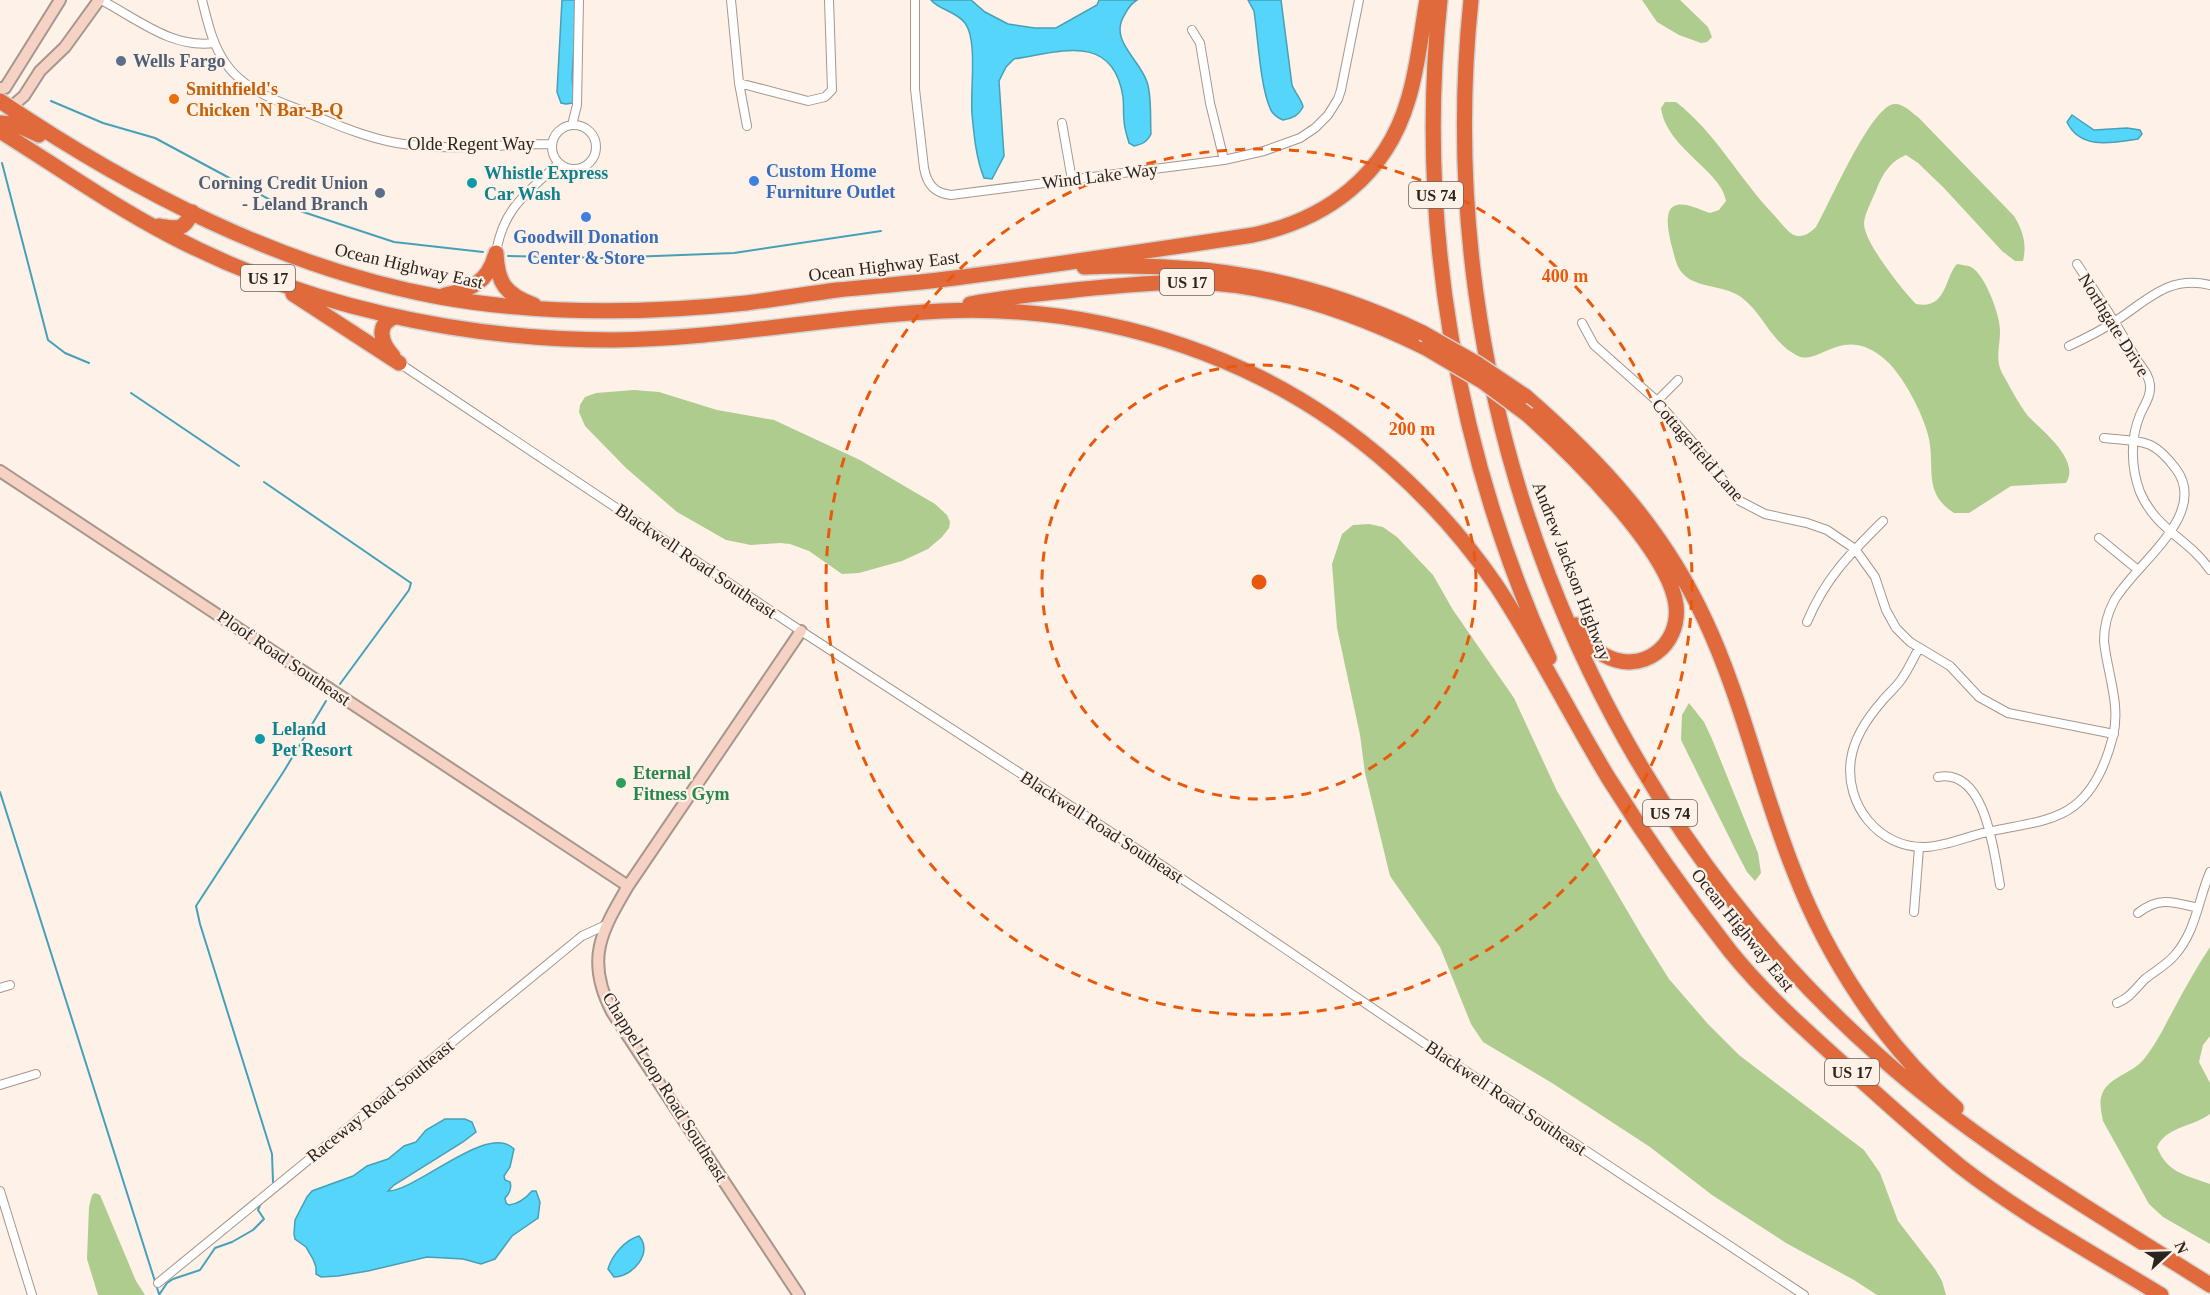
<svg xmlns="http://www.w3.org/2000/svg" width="2210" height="1295" viewBox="0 0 2210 1295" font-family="Georgia,serif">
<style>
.green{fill:#aecc8e}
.water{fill:#54d5f9;stroke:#47a0b8;stroke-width:1.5}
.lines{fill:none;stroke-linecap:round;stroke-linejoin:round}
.stream{stroke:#47a0b8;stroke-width:2}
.street-casing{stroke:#a6978c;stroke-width:10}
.secondary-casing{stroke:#a6978c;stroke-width:14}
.highway-casing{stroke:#d4d3d2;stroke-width:18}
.street{stroke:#fff;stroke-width:8}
.secondary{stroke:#f6d2c4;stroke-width:10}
.highway{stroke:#e06a3b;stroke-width:15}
.highway-bridge-casing{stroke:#d4d3d2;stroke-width:18;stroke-linecap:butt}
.highway-bridge{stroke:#e06a3b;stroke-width:15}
.ring{fill:none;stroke:#e8590c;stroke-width:3;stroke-dasharray:10 8}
.service-dot{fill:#5c6f8a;stroke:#fef1e8;stroke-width:2}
.food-dot{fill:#e8710a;stroke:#fef1e8;stroke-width:2}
.shop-dot{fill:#3f7fe0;stroke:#fef1e8;stroke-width:2}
.culture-dot{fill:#0f9aa8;stroke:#fef1e8;stroke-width:2}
.leisure-dot{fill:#2e9e5b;stroke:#fef1e8;stroke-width:2}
.labels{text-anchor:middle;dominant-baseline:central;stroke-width:4.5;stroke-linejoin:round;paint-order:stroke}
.shield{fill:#fef1e8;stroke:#6a625c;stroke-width:1.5}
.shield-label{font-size:16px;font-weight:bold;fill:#2a2420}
.service-label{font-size:18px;font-weight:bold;fill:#4e5e75;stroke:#fef1e8;text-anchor:start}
.food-label{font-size:18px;font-weight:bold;fill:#c56008;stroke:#fef1e8;text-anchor:start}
.street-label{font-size:18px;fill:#2a2420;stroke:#fef1e8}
.shop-label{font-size:18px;font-weight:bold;fill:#366cbe;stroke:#fef1e8;text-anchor:start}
.culture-label{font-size:18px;font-weight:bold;fill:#0d838f;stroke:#fef1e8;text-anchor:start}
.leisure-label{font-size:18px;font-weight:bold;fill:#27864d;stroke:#fef1e8;text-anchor:start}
.centre{fill:#e8590c;stroke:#fef1e8;stroke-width:3}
.ring-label{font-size:18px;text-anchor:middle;font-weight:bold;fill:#e8590c;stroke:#fef1e8;stroke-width:4.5;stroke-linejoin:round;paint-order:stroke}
</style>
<rect width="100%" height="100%" fill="#fef1e8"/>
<!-- green -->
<path class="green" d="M1642,0H1680L1708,27L1712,37L1707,42L1701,43L1679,35L1657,22Z
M1665,102H1676C1715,132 1739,178 1772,213C1778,219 1785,229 1792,234C1801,239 1809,234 1816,227C1829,205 1871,106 1894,104C1903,103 1911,112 1918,117L2014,216C2023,231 2027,244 2023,261H2015L2002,251L1944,188L1918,163L1906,155C1891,161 1883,173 1877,188C1873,199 1865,212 1864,223C1863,241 1903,291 1916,304C1947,310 1944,278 1957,264C1961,265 1967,265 1971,267C1985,274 2001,317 2000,332C2000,347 1995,359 2002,373C2010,387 2018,403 2028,416C2042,431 2081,460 2066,483L2011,486L1969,513H1954C1923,493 1935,469 1929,439C1924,415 1902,372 1882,357C1842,325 1819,366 1798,356C1772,344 1763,313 1741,297C1723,284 1692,289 1680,270C1675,263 1674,252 1671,244C1669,234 1666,222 1669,212C1675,196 1700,210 1710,213L1719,210L1726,201C1722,171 1666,148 1661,108Z
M634,390L659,392L717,410L774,420L860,460L935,504L947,515L950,522L949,528L942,537L928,549L902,561L859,573L842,574L809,551L790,544L780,543L751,545L726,540L677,512L626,468L585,426L579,412L580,405L585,397L596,393Z
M1369,524L1383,527L1397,537L1433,575L1453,610L1514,698L1557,791L1642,936L1669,979L1708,1024L1739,1055L1864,1150L1880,1173L1898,1221L1935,1269L1942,1281L1946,1295H1877L1854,1280L1786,1243L1712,1195L1650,1147L1552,1083L1483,1042L1471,1024L1440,947L1390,876L1365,773L1360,735L1337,628L1332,564L1342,534L1353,525Z
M1689,703L1704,722L1712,739L1758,853L1761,873L1755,881L1747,872L1736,851L1681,740L1682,715Z
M2210,947V1036L2203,1045L2199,1062L2210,1083V1114C2193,1127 2167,1126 2157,1147C2167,1173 2186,1175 2210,1184V1244L2163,1217L2149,1204L2103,1121C2101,1110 2098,1100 2104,1090C2113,1076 2134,1072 2144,1059C2157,1043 2165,1025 2175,1007C2186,986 2197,967 2210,947Z
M95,1193L100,1195L136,1281L145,1295H98L87,1259L89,1207L92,1195Z"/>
<!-- water -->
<path class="water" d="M562,0H577L572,79L575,98L573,103L566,104L561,103L557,92Z
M931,0H971L985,12L1008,24L1035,28H1056L1097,5L1099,0H1137C1132,3 1128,8 1125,14C1108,40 1139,58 1147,82C1152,97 1150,118 1151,134C1147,142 1143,144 1134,146L1129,143C1127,135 1124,128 1124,120C1123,112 1124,104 1123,97C1113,32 1060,52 1014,59L1006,67L999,81L1004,156L992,179L984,178C976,158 974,135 972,114C970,90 978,40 965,23C956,11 939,10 931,0Z
M1248,0H1281L1292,85C1295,93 1302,100 1303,107C1298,116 1293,118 1283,120C1278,118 1272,114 1270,108C1260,85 1258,37 1254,11Z
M2072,115L2094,130L2127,128L2140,130L2142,134L2138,139C2112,143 2080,150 2067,122Z
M445,1119H465L472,1122L476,1132L463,1142L394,1185L388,1191C417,1191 488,1122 514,1149L510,1167L504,1176L505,1180L510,1182C512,1188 509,1194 505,1198L506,1203L509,1205C518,1204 526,1198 532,1191H536L540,1202L538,1218L512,1236L495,1259L481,1264L463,1259L427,1257L368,1271L338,1276L321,1277L316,1274V1267L313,1259L306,1247L295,1239L294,1234L295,1220L307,1197L312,1191L353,1176L367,1166L388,1159L404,1146L416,1142L426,1130Z
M639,1236C654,1253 632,1277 614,1277L608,1269C612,1255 625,1240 639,1236Z"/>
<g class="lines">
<!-- stream -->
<path class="stream" d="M51,101L103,123L155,138L276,203L394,242L483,252
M2,163L48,340L65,353L89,363
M508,256L603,258L734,253L881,231
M131,393L239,466
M264,482L411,583L409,590L340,684
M0,792L159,1294
M273,1182L272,1154L200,924L196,906L284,771L326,701
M159,1295L167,1283L173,1279L200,1270L215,1248L232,1242L253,1230L264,1219L258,1210L261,1203"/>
<!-- street casing -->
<g class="street-casing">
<path id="street" d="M101,0C136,18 172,49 214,43
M202,0C208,23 212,44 226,64C243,88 271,99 298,109C330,122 363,137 397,143C446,152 502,144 552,144
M731,0L739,83L747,126
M915,0V89L924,168C927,184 934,193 951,195L1224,160L1264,151L1300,138L1315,128L1328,115L1338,99L1341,90L1359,0
M1192,30L1200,43L1210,103L1224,160
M739,83L808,101L825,97L832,90L829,0
M1062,123L1072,180
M552 147a22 22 0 1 1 44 0a22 22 0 1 1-44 0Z
M572,125L577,105L579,0
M496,253C503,208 527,193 559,163
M2077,264C2097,295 2118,325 2135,357C2141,367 2149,374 2150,385C2151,397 2144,405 2140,415C2130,439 2131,468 2140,492C2156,530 2189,539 2210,570
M1582,323L1594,345L1657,401L1690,439L1740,501L1765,514L1807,523L1827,530L1855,549L1875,577L1886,610L1896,628L1910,642L1950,666L1979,697L2008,713L2114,734
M2069,346C2084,339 2100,331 2114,322C2147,301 2167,275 2210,285
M399,363L801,631L1163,866L1449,1060L1804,1295
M1657,401L1678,380
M2099,538L2138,570
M1807,622C1826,577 1849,555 1883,521
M1919,648C1913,659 1908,670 1901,680C1896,687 1889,693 1883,700C1869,716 1854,738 1851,759C1844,804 1879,849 1926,847C1948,846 1970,835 1992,831C2018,825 2052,823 2074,806C2095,790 2107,760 2113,736C2121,705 2107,672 2104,641C2104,627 2107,614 2114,601C2134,565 2210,515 2176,469C2152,437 2142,442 2104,438
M1938,777C1986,768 1994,853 2000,885
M1914,912L1919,848
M2138,913C2159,896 2174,902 2198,908
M0,988L10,985
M2117,1003C2130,998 2136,988 2145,979C2155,971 2166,965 2174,956C2196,932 2198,900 2210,872
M0,1085L36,1074
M0,1191L32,1295
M158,1283L582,936L606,925"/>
</g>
<!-- secondary casing -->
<g class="secondary-casing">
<path id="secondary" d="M0,88H5L60,0
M10,108L24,96L40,71L65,47L99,0
M0,471L628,886
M799,1295L612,1012C585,960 601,932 628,886L801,631"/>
</g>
<!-- highway casing -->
<g class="highway-casing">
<path id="highway" d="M1440,0C1416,224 1457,454 1549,658
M1471,0C1430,391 1584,794 1878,1055C1978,1145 2097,1213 2210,1285
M0,101C132,190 281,268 440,297C541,315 644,314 746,303C777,299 807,294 837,290C876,286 916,283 955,278C1054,265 1154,250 1253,235C1328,219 1386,175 1408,100C1418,68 1421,33 1427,0
M0,123L15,124L39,135
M0,131C56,166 110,204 169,235C304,306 461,340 613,340C723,339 832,316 942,311C1052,306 1162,329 1261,378C1355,425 1437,499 1496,585C1537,647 1570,715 1609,779C1646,838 1687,896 1730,951C1764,993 1802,1027 1842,1063C1881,1098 1920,1134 1961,1167C2023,1215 2094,1254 2161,1295
M159,226C177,229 184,231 192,212
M496,253C497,283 506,295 534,305
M1084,267C1206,261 1313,280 1423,333
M293,294L399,363
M445,295C470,290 488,282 495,256
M970,304C1005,297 1039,294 1074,290C1113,286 1152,282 1192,282C1274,284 1353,312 1426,348
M393,356C381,343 375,324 395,317
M1525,396C1600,461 1663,529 1705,620C1743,701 1761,789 1794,871C1828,960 1884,1045 1956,1108
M1528,415C1570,453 1669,549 1676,605C1681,646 1641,676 1604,655C1592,648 1583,637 1576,625"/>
</g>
<!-- street -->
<use href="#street" class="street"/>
<!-- secondary -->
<use href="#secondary" class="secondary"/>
<!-- highway -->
<use href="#highway" class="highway"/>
<!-- highway-bridge casing -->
<g class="highway-bridge-casing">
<path id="highway-bridge" d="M1423,333L1476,363L1525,396
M1426,348L1482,381L1528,415"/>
</g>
<!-- highway-bridge -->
<use href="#highway-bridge" class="highway-bridge"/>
</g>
<!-- distance rings -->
<g class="ring">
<circle cx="1259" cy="582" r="217"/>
<circle cx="1259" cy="582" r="433"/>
</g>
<!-- markers -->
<g class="service-dot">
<circle cx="121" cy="61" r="6"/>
<circle cx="380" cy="193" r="6"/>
</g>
<circle class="food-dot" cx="174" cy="99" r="6"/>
<g class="shop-dot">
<circle cx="754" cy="181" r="6"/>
<circle cx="586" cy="217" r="6"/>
</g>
<g class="culture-dot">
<circle cx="472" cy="183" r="6"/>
<circle cx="260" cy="739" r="6"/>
</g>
<circle class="leisure-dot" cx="621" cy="783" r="6"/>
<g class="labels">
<!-- shield labels -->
<g class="shield">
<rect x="1409" y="182" width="54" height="26" rx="4.5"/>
<rect x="241" y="265" width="54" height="26" rx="4.5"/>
<rect x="1160" y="269" width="54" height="26" rx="4.5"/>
<rect x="1643" y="800" width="54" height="26" rx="4.5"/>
<rect x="1825" y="1059" width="54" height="26" rx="4.5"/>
</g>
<g class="shield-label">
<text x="1436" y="195">US 74</text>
<text x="268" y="278">US 17</text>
<text x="1187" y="282">US 17</text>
<text x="1670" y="813">US 74</text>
<text x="1852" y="1072">US 17</text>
</g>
<!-- service labels -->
<g class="service-label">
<text x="133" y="61">Wells Fargo</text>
<text x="368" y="183" text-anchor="end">Corning Credit Union<tspan x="368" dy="21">- Leland Branch</tspan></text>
</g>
<!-- food labels -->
<g class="food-label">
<text x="186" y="89">Smithfield's<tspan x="186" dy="21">Chicken 'N Bar-B-Q</tspan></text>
</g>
<!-- street labels -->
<g class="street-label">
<text x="471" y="144">Olde Regent Way</text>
<text transform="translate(1100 176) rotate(-7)">Wind Lake Way</text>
<text transform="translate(409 266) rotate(13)">Ocean Highway East</text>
<text transform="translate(884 266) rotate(-7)">Ocean Highway East</text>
<text transform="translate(2114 325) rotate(58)">Northgate Drive</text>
<text transform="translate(1698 450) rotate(49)">Cottagefield Lane</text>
<text transform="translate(696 561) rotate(34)">Blackwell Road Southeast</text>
<text transform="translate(1572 571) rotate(69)">Andrew Jackson Highway</text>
<text transform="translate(284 658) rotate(34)">Ploof Road Southeast</text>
<text transform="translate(1102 827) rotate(33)">Blackwell Road Southeast</text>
<text transform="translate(1743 930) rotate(51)">Ocean Highway East</text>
<text transform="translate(665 1087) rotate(58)">Chappel Loop Road Southeast</text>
<text transform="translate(1506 1098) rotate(34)">Blackwell Road Southeast</text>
<text transform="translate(380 1101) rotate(-39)">Raceway Road Southeast</text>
</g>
<!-- shop labels -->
<g class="shop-label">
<text x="766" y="171">Custom Home<tspan x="766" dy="21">Furniture Outlet</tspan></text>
<text x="586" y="237" text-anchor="middle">Goodwill Donation<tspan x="586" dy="21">Center &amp; Store</tspan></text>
</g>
<!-- culture labels -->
<g class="culture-label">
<text x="484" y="173">Whistle Express<tspan x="484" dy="21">Car Wash</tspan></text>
<text x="272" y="729">Leland<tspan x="272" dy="21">Pet Resort</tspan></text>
</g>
<!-- leisure labels -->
<g class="leisure-label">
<text x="633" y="773">Eternal<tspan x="633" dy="21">Fitness Gym</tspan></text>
</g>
</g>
<circle cx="1259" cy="582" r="9" class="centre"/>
<g class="ring-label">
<text x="1565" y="282">400 m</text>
<text x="1412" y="435">200 m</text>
</g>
<!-- north arrow -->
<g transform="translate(2168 1253) rotate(68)" stroke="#fef1e8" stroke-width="4.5" paint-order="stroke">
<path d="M0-4.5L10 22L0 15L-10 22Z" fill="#2a2420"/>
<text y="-9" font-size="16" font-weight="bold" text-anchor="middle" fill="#2a2420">N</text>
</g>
</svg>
